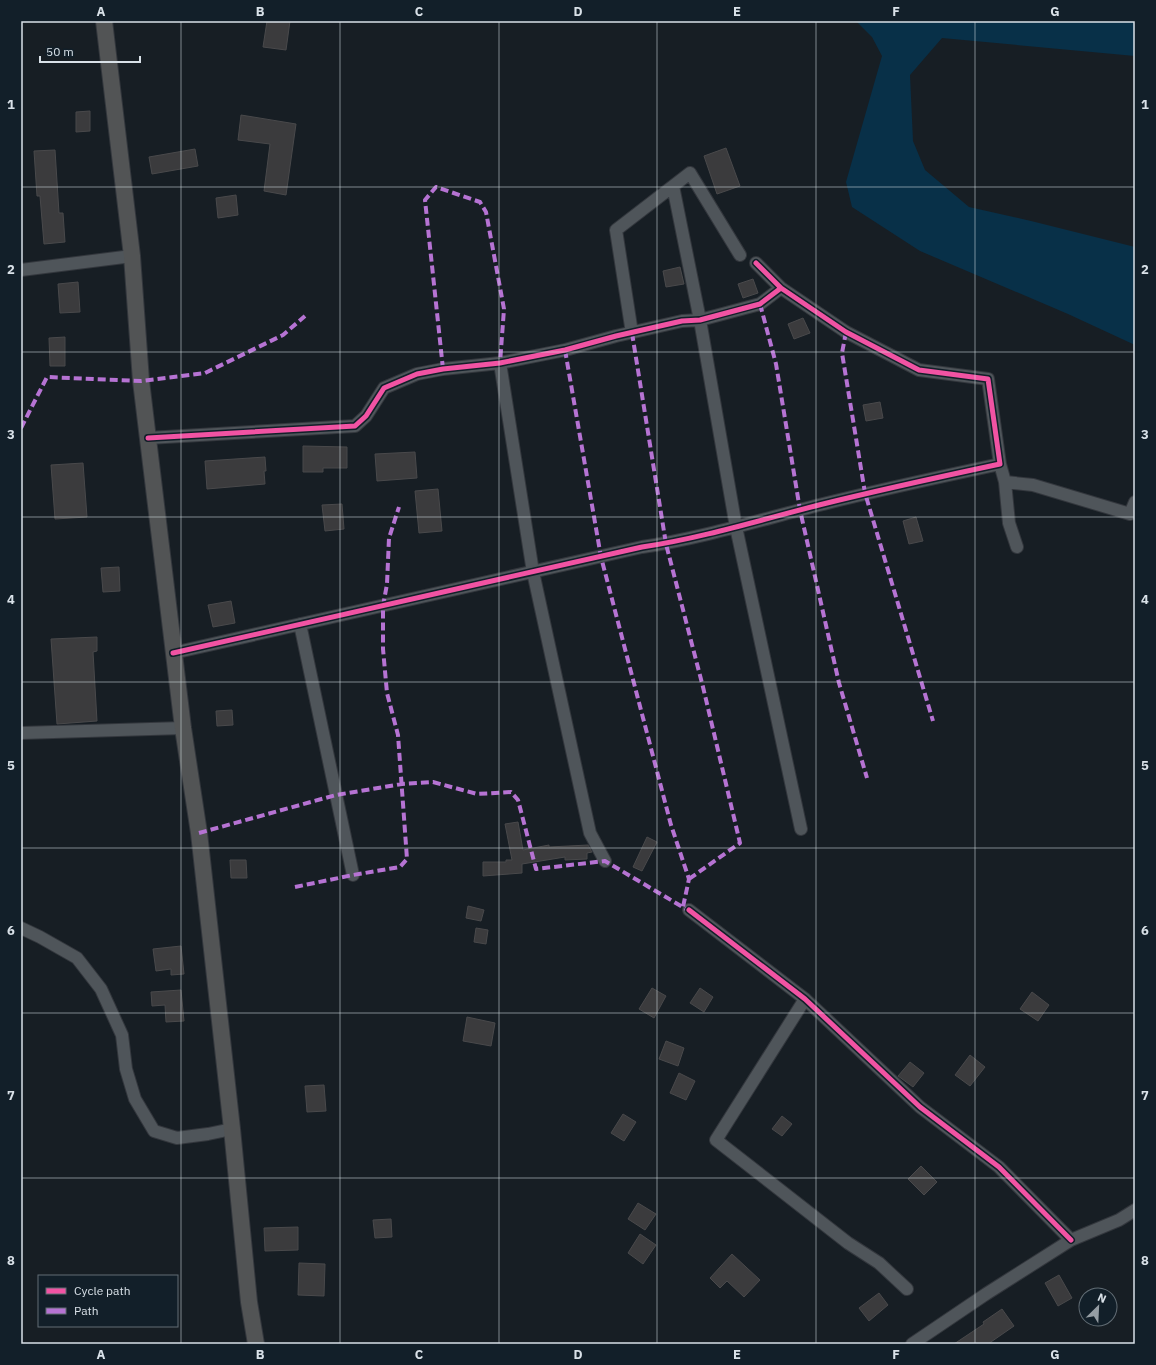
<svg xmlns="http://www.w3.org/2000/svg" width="1156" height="1365" viewBox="0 0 1156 1365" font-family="'IBM Plex Sans',sans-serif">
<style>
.water{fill:#083048}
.building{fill:#3b3b3d;stroke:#49494b}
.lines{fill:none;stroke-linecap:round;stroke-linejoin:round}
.minor-casing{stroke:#33373d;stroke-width:14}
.secondary-casing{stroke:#33373d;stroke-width:18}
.minor{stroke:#4f555a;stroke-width:12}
.secondary{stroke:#525455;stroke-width:16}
.quiet{stroke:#b673d3;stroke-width:4;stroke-dasharray:8 4;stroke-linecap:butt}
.cycleway-casing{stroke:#121f29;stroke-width:8}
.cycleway{stroke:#f153a3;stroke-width:5}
.grid{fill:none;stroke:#d9e1e8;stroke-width:1;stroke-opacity:0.55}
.neatline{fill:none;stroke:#d9e1e8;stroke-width:1.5}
.grid-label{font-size:13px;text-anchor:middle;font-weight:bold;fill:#d9e1e8}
</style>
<rect width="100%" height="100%" fill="#171e24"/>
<!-- water -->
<path class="water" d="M856,21H1135V56L942,38L910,75L913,141L925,170L969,207L1031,221L1135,247V345L1068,314L920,251L852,207L846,182L882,56L872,37Z"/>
<!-- building -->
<path class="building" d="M267,21H290L286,50L263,47Z
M90,111V131L76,132V112Z
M241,115L296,124L286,195L264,191L270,144L238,140Z
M726,148L740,186L717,194L704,156Z
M195,149L198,166L152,174L149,157Z
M55,150L59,213H63L65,242L44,244L40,196H37L34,151Z
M236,195L238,215L218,218L216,198Z
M680,267L684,284L666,287L663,271Z
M753,279L758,293L743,298L738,284Z
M78,282L80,312L60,313L58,284Z
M803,318L810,333L794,339L788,324Z
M65,337V366H50L49,338Z
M880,402L883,418L866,421L863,405Z
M303,446L347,447V468H323V472H303Z
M415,452L417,478L377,481L375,454Z
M265,457L266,471H264L265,484L207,489L205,461Z
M83,463L87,517L55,519L51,465Z
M438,489L442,531L419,533L415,491Z
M342,504L344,529L325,531L322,505Z
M916,517L923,541L909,544L903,521Z
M119,567L120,591L103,592L101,568Z
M231,601L235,623L213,627L208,605Z
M97,637V651L93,652L97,721L57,724L51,639Z
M232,710L233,725L217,726L216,711Z
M518,822L523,850L549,845V847L588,845L592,852L587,853V859L565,860V857L522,864V873L483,876V862H506V860H512L505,824Z
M647,837L657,842L642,871L633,867Z
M230,860H246L247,878H231Z
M468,906L484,910L481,921L466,918Z
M476,928L488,930L486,944L474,942Z
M181,946L184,974L171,975V969L156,971L153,949Z
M652,988L666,996L654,1018L639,1009Z
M700,988L713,997L704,1012L690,1003Z
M181,990L184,1021L166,1022L165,1005L152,1006L151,992Z
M1032,992L1049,1005L1038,1021L1020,1009Z
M467,1017L495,1023L491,1046L463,1041Z
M666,1041L684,1048L678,1066L659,1059Z
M970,1055L985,1067L970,1086L955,1075Z
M910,1062L924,1073L913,1087L898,1076Z
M679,1073L695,1081L686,1100L670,1093Z
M324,1085L326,1111L307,1112L305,1086Z
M623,1114L636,1122L624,1141L611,1133Z
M782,1116L792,1124L782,1136L772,1129Z
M921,1166L937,1182L924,1195L908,1179Z
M638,1203L656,1214L645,1230L628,1219Z
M391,1219L392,1237L375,1238L373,1220Z
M298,1227V1250L265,1251L264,1228Z
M640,1234L656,1245L643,1264L628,1253Z
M732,1254L760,1280L744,1297L727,1281L720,1288L710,1278Z
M299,1263L325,1264L324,1296L298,1295Z
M1059,1275L1072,1298L1058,1306L1045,1283Z
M879,1293L888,1305L869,1321L859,1308Z
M1002,1309L1014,1326L988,1344H954L984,1324L983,1322Z"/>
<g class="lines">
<!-- minor casing -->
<g class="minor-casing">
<path id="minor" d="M673,186L700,320L736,527L801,829
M21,270L132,256
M632,333L616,230L690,173L740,255
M500,363L533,572L590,833L605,861
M148,438L355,426L366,416L384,388L417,374L443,369L500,363L565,350L616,336L682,321L700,320L760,304L781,288
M1000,464L1005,482L1033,485L1130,514L1135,502
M1005,482L1009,523L1017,547
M300,624L353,875
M173,653L642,547C702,538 760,520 819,505C879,490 939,477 1000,464L988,379L919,370L846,332L781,288L756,263
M21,733L183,728
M689,910L805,999L920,1107L999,1167L1071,1240
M21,928L40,937L77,958L101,989L122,1035L126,1069L135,1099L154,1131L177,1138L208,1134L232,1129
M805,999L716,1140L848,1243L879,1263L907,1289
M912,1344L986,1294L1071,1240L1119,1220L1135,1210"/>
</g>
<!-- secondary casing -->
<g class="secondary-casing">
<path id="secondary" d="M104,21L132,256L141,381L183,728L199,833L232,1129L249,1302L256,1344"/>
</g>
<!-- minor -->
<use href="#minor" class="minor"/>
<!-- secondary -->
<use href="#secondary" class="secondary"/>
<!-- quiet -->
<path class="quiet" d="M760,304L776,364L800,510L839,683L867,778
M846,332L842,353L865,493L933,721
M632,333L666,544L703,687L740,843L689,879
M565,350L601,557L671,825L689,879L683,907
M443,369L425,200L436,187L480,202L486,212L504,309L500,363
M21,428L47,377L141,381L205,373L283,335L305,316
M199,833L336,795L402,784L433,782L477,794L511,792L518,800L536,869L605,861L686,909
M295,887L353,875L400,867L407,859L398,735L387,693L383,649V606L387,584L389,538L399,507"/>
<!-- cycleway casing -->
<g class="cycleway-casing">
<path id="cycleway" d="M148,438L355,426L366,416L384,388L417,374L443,369L500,363L565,350L616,336L682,321L700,320L760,304L781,288
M173,653L642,547C702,538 760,520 819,505C879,490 939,477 1000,464L988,379L919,370L846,332L781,288L756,263
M689,910L805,999L920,1107L999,1167L1071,1240"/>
</g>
<!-- cycleway -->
<use href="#cycleway" class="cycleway"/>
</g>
<!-- grid -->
<path class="grid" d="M181,21V1344M340,21V1344M499,21V1344M657,21V1344M816,21V1344M975,21V1344M21,187H1135M21,352H1135M21,517H1135M21,682H1135M21,848H1135M21,1013H1135M21,1178H1135"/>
<!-- border -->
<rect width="1156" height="1365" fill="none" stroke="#121f29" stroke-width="44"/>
<!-- legend -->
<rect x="38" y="1275" width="140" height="52" fill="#121f29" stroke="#626d75"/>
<rect x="46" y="1288" width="20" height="6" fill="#f153a3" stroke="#626d75"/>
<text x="74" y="1295" font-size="12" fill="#d9e1e8">Cycle path</text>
<rect x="46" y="1308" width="20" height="6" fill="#b673d3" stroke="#626d75"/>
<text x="74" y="1315" font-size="12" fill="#d9e1e8">Path</text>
<!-- north arrow -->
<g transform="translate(1098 1307) rotate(24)"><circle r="19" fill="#121f29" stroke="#626d75"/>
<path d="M0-3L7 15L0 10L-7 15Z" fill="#959da3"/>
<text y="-6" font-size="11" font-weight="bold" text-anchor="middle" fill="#d9e1e8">N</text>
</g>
<!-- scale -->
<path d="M40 56v6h100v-6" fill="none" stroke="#d9e1e8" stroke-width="2"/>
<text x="46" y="56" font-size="12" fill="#d9e1e8" stroke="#121f29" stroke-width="3" paint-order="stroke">50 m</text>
<rect x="22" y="22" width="1112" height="1321" class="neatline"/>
<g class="grid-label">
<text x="101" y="16">A</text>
<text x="260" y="16">B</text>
<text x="419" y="16">C</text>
<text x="578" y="16">D</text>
<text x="737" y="16">E</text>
<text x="896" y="16">F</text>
<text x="1055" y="16">G</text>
<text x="11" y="109">1</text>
<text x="1145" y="109">1</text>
<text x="11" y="274">2</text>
<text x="1145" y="274">2</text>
<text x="11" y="439">3</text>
<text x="1145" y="439">3</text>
<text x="11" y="604">4</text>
<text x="1145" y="604">4</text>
<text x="11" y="770">5</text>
<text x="1145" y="770">5</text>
<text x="11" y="935">6</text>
<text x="1145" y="935">6</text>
<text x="11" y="1100">7</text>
<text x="1145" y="1100">7</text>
<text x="11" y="1265">8</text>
<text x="1145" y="1265">8</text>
<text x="101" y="1359">A</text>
<text x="260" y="1359">B</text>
<text x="419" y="1359">C</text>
<text x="578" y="1359">D</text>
<text x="737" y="1359">E</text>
<text x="896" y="1359">F</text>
<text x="1055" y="1359">G</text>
</g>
</svg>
